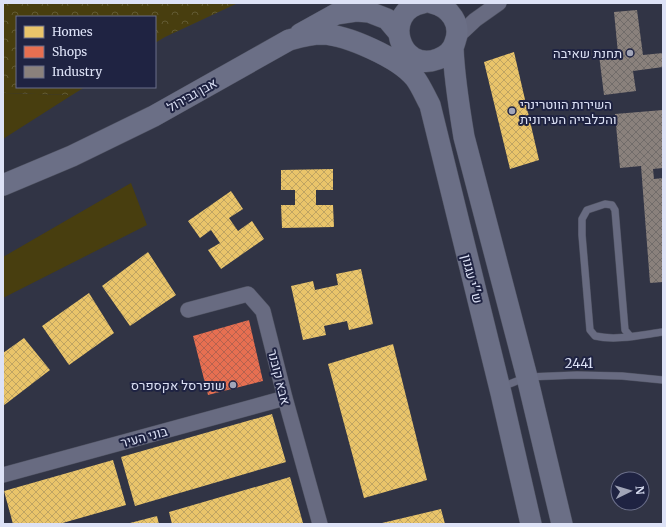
<svg xmlns="http://www.w3.org/2000/svg" width="666" height="527" viewBox="0 0 666 527" font-family="Merriweather,Heebo,serif">
<style>
.green{fill:#483e0f}
.forest{fill:url(#forest-crowns)}
.homes{fill:url(#homes-cross-hatch)}
.shops{fill:url(#shops-cross-hatch)}
.industry{fill:url(#industry-cross-hatch)}
.lines{fill:none;stroke-linecap:round;stroke-linejoin:round}
.lane-casing{stroke:#4e5160;stroke-width:8}
.street-casing{stroke:#4e5160;stroke-width:16}
.secondary-casing{stroke:#4e5160;stroke-width:22}
.lane{stroke:#686b81;stroke-width:7}
.street{stroke:#686b81;stroke-width:15}
.secondary{stroke:#6b6f86;stroke-width:21}
.poi-dot{fill:#a1a5b8;stroke:#1f2342;stroke-width:1.5}
.labels{text-anchor:middle;dominant-baseline:central;stroke-width:4;stroke-linejoin:round;paint-order:stroke}
.poi-label{font-size:13px;fill:#dde2f6;stroke:#1f2342;text-anchor:end}
.street-label{font-size:13px;fill:#dde2f6;stroke:#1f2342}
</style>
<defs>
<pattern id="forest-crowns" width="20" height="18" patternUnits="userSpaceOnUse"><rect width="20" height="18" fill="#483e0f"/><path d="M2 6a3 3 0 1 1 6 0M12 15a3 3 0 1 1 6 0" fill="none" stroke="#625a33"/></pattern>
<pattern id="homes-cross-hatch" width="8" height="8" patternUnits="userSpaceOnUse"><rect width="8" height="8" fill="#e9c46a"/><path d="M0 0l8 8M0 8l8-8" fill="none" stroke="#bfa462"/></pattern>
<pattern id="shops-cross-hatch" width="8" height="8" patternUnits="userSpaceOnUse"><rect width="8" height="8" fill="#e76f51"/><path d="M0 0l8 8M0 8l8-8" fill="none" stroke="#b6624f"/></pattern>
<pattern id="industry-cross-hatch" width="8" height="8" patternUnits="userSpaceOnUse"><rect width="8" height="8" fill="#8a817c"/><path d="M0 0l8 8M0 8l8-8" fill="none" stroke="#716c6a"/></pattern>
</defs>
<rect width="100%" height="100%" fill="#313445"/>
<!-- green -->
<path class="green" d="M3,93L72,95L3,139Z
M131,183L147,225L3,298V257Z"/>
<!-- forest -->
<path class="forest" d="M3,3H238L165,37L155,43V17H17V87H85L72,95L3,93Z"/>
<!-- homes -->
<path class="homes" d="M514,52L539,160L510,169L484,62Z
M333,169V190H316V205H333L334,227L282,228L281,205H295V190H281V170Z
M231,191L243,209L229,218L238,231L252,221L264,239L221,269L208,250L220,243L211,230L200,238L188,221Z
M148,252L176,295L130,326L102,286Z
M361,269L373,324L349,330L347,321L324,326L326,335L303,340L291,286L313,281L315,290L338,285L336,274Z
M89,293L114,333L69,365L42,326Z
M24,338L50,370L3,406V353Z
M393,344L427,480L364,498L328,364Z
M272,414L286,462L135,506L121,457Z
M113,460L126,505L59,524H13L4,491Z
M290,477L303,523L172,524L169,512Z
M441,509L445,524H382V523Z
M157,516L159,524H130V523Z"/>
<!-- shops -->
<path class="shops" d="M249,320L263,381L208,395L193,336Z"/>
<!-- industry -->
<path class="industry" d="M637,10L643,55L663,53V67L633,71L636,91L604,95L599,55L618,53L614,12Z
M663,110V168L653,169L654,179L663,178V282L650,283L641,166L620,168L615,114Z"/>
<g class="lines">
<!-- lane casing -->
<g class="lane-casing">
<path id="lane" d="M630,336L625,330L615,210L612,205L605,204L587,210L582,219V235L590,330L595,336C616,341 641,335 663,332
M503,390L507,385L527,377L577,375L622,376L663,380"/>
</g>
<!-- street casing -->
<g class="street-casing">
<path id="street" d="M457,37L475,20L499,3
M188,310L248,294L263,311L285,398L320,524
M3,475L285,398"/>
</g>
<!-- secondary casing -->
<g class="secondary-casing">
<path id="secondary" d="M423,3C381,11 399,74 438,59C446,56 453,50 455,42C462,24 450,7 432,3
M300,34L336,14L356,11L369,12L387,19L398,32
M453,47C454,77 459,107 464,137L527,377L562,524
M3,185L72,156L154,116L289,40C300,37 310,34 322,34C347,35 399,58 415,78C421,86 425,96 430,105L501,393L531,524"/>
</g>
<!-- lane -->
<use href="#lane" class="lane"/>
<!-- street -->
<use href="#street" class="street"/>
<!-- secondary -->
<use href="#secondary" class="secondary"/>
</g>
<!-- markers -->
<g class="poi-dot">
<circle cx="630" cy="53" r="4"/>
<circle cx="512" cy="111" r="4"/>
<circle cx="233" cy="385" r="4"/>
</g>
<g class="labels">
<!-- poi labels -->
<g class="poi-label">
<text x="622" y="53">תחנת שאיבה</text>
<text x="520" y="104" text-anchor="start">השירות הווטרינרי<tspan x="520" dy="15">והכלבייה העירונית</tspan></text>
<text x="225" y="385">שופרסל אקספרס</text>
</g>
<!-- street labels -->
<g class="street-label">
<text transform="translate(192 95) rotate(-29)">אבן גבירול</text>
<text transform="translate(472 279) rotate(76)">ש''י עגנון</text>
<text x="579" y="363">2441</text>
<text transform="translate(279 377) rotate(76)">אבא קובנר</text>
<text transform="translate(144 437) rotate(-15)">בוני העיר</text>
</g>
</g>
<!-- border -->
<rect width="666" height="527" fill="none" stroke="#dde2f6" stroke-width="8"/>
<!-- legend -->
<rect x="16" y="16" width="140" height="72" fill="#1f2342" stroke="#6b6f8a"/>
<rect x="24" y="26" width="20" height="12" fill="#e9c46a" stroke="#6b6f8a"/>
<text x="52" y="36" font-size="12" fill="#dde2f6">Homes</text>
<rect x="24" y="46" width="20" height="12" fill="#e76f51" stroke="#6b6f8a"/>
<text x="52" y="56" font-size="12" fill="#dde2f6">Shops</text>
<rect x="24" y="66" width="20" height="12" fill="#8a817c" stroke="#6b6f8a"/>
<text x="52" y="76" font-size="12" fill="#dde2f6">Industry</text>
<!-- north arrow -->
<g transform="translate(630 491) rotate(85)"><circle r="19" fill="#1f2342" stroke="#6b6f8a"/>
<path d="M0-3L7 15L0 10L-7 15Z" fill="#a1a5b8"/>
<text y="-6" font-size="11" font-weight="bold" text-anchor="middle" fill="#dde2f6">N</text>
</g>
</svg>
